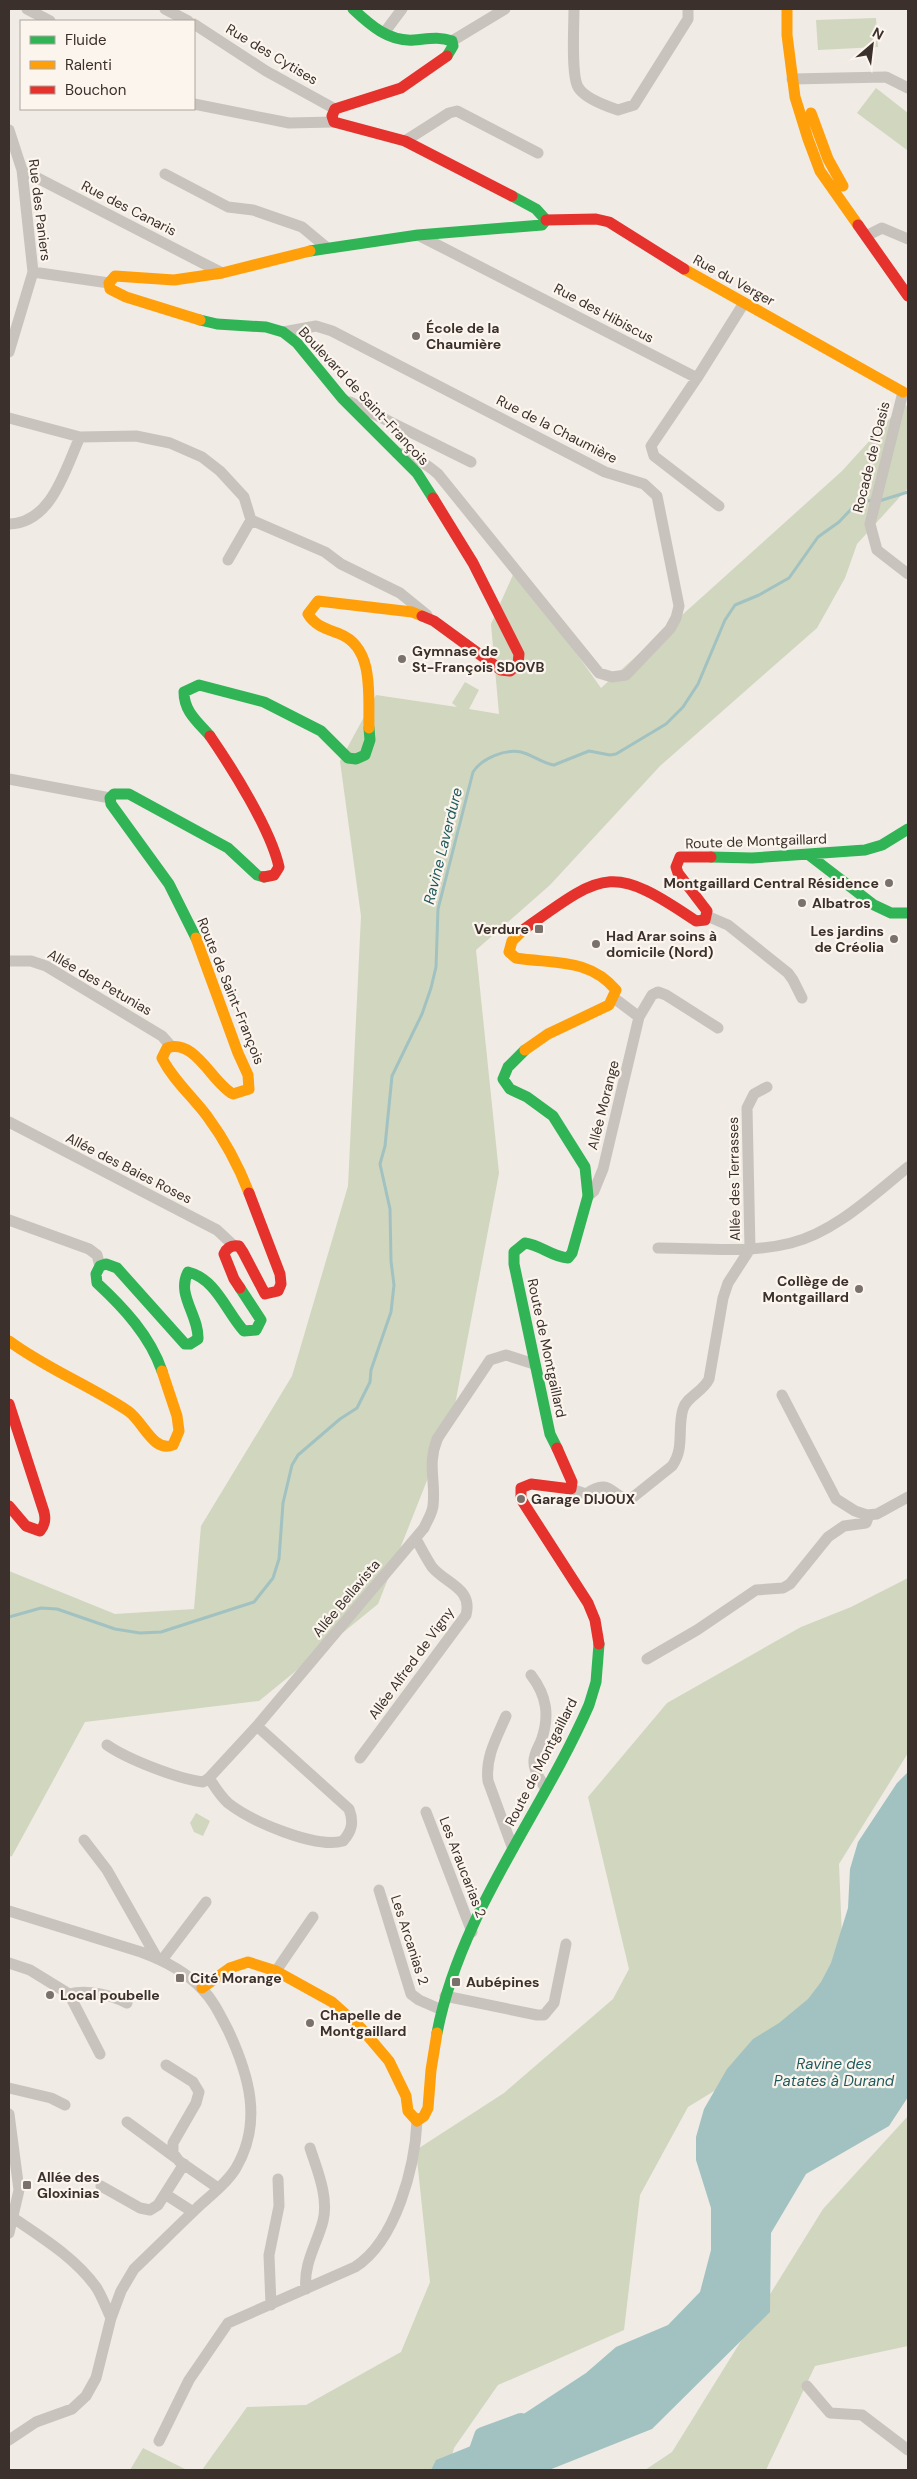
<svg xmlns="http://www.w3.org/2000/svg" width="917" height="2479" viewBox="0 0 917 2479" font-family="'DM Sans',sans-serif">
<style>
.green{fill:#d1d6bf}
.water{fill:#a1c2c1}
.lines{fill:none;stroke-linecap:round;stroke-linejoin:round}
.stream{stroke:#a1c2c1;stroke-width:3}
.river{stroke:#a1c2c1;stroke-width:18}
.street{stroke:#c9c3be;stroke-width:11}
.fast{stroke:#30b455;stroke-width:11}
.slow{stroke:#ff9f0a;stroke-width:11}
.jam{stroke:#e5322d;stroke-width:11}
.poi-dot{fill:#7a716c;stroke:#fbf5ee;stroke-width:2}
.labels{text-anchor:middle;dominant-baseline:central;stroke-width:4.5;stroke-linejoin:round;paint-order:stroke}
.street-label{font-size:14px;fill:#3b302b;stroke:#fbf5ee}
.poi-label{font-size:14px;font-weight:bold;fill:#3b302b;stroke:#fbf5ee;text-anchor:start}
.water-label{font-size:15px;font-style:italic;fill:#1f5a5e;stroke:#fbf5ee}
</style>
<rect width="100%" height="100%" fill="#f0ebe5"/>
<!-- green -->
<path class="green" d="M876,18L878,47L818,50L816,20Z
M876,88L908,113L907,150L857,113Z
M904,403L908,408V488L857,544L845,578L817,628L660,766L550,885L476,950L499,1173L453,1415L378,1604L259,1701L85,1722L12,1856L9,1857V1571L115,1614L194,1609L201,1526L292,1376L348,1186L361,916L340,761L376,695L457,707L452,703L465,682L479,690L469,709L499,714L491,624L516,568L601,688L842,471Z
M908,1578V1753L839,1864L845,2011L688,2107L640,2195L624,2330L498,2385L454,2448L448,2470H202L247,2407L306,2405L401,2352L430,2282L416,2150L504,2093L613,1999L629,1969L588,1797L667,1703L801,1627L851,1607Z
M196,1813L210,1821L203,1836L194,1832L190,1823Z
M908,2116V2346L815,2366L766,2470H645L672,2452L823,2209Z
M143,2448L187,2470H130Z"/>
<!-- water -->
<path class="water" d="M908,1772V2097L889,2126L806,2174L771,2233L770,2312L652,2429L549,2470H431L436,2460L481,2442L586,2373L616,2347L668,2325L700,2292L711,2250V2208L696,2160V2137L704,2109L727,2069L753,2039L779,2023L808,1999L821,1982L831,1963L848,1908L850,1869L858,1842L897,1783Z"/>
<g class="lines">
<!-- stream -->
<path class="stream" d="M879,501L908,492
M9,1617L41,1608L57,1609L115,1629L140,1633L161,1632L254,1602L273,1578L279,1559L283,1503L292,1465L298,1455L340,1419L357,1408L370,1382L371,1370L391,1312L394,1285L391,1261L390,1209L380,1164L385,1146L392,1076L422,1014L431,988L436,967L438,909L473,772C482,758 505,749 521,752C533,755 542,763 554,765L589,751L610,755L616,754L666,724L683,707L698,684L725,620L735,605L759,595L789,578L818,537L839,522L857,503L873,500"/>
<!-- river -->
<path class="river" d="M471,2470L483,2436L521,2422"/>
<!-- street -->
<path class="street" d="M27,9L50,21
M165,9L188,21
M574,9C574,25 571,75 578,87C584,98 606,106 618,110L634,105L688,19V9
M194,24L266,71L335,109
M384,33L402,9
M452,41L505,9
M792,79L886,77L908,88
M194,104L289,123L334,122
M9,130L22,170L33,272L9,352
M405,141L449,113L457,111L538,153
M22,170L222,273
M165,174L228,207L253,210L302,227L326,247
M420,236L697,378L744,303
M866,236L882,228L908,239
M33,272L109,283
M283,332L316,326L332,331L605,472L644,484L657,496L679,606L676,618L670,629L626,675L612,677L599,673L438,474C425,463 414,456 397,453
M697,378L651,446L654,456L719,506
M903,392L870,524L877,550L908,574
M350,402L471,462
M9,418L80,437L136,436L170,443L202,457L220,471L244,497L251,520L325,552L341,564L400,593L427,615
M9,524C52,523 65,469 80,437
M228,560L251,520
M9,779L110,798
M707,916L728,925L788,973L793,980L802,998
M9,961H31L46,966L162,1036L170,1045
M614,998L639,1017
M9,1122L217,1230L233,1245
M588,1196L594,1191L603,1169L639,1017L652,995L658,992L666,995L718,1028
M9,1220L89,1249L97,1255L100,1266
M658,1248C701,1248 748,1254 791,1243C835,1232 873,1195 908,1167
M782,1395L836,1499L855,1511L867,1515L877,1514L908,1497
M571,1489L586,1494C613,1475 611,1501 632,1498L672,1466C685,1448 677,1429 683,1409C687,1396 703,1392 709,1379L723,1298L728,1283L750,1249L747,1108L754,1094L767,1087
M647,1659L697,1630L756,1590L783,1588L790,1584L828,1537L844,1526L866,1523L869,1515
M531,1675C547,1696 550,1716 541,1741C538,1748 533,1755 534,1763C534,1772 541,1780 545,1788
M506,1716C497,1737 485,1757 488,1781L513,1849
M107,1745C127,1759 178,1779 203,1782L209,1778L257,1726L424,1528C427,1521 432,1514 433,1506C436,1480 427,1466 437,1439L490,1360L506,1355L534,1364
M360,1758L466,1615C473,1588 446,1584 432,1567C426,1558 421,1548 416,1539
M209,1778C215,1787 220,1796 228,1803C251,1821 315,1849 343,1841C352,1831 354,1822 349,1809L257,1726
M426,1812L472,1932
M84,1840L107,1870L157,1958
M379,1890L411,1994L419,2000L442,2010
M9,1911L141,1952C163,1960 185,1971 202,1989C214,2001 220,2015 228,2030C249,2075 263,2122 236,2168C227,2183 210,2196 197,2208C176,2228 155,2249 134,2269L121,2291L111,2318L96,2378L86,2396L72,2409L36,2422L9,2440
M162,1960L206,1902
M9,1963L30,1970L69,1994C87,1989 111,1995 127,2003
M276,1971L313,1917
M69,1994L100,2054
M445,1996L537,2015H544L554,2003L566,1944
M166,2065L193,2082L199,2092L196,2103L173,2143V2153L179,2161L218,2188
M9,2088L51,2098L65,2105
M9,2114L19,2190L9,2233
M127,2122L176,2158
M101,2186L140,2208L150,2210L158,2205L184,2164
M165,2194L193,2212
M9,2215C38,2235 75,2257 96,2287C102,2296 106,2308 111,2318
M306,2289C303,2264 317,2244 323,2221C329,2197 317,2170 310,2148
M271,2305L269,2255L279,2206L278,2179
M807,2386L830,2413L862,2415L908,2450
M159,2441L189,2380L228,2323L355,2267C396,2241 415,2167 417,2121"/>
<!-- fast -->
<path class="fast" d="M353,9C370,25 389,42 414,40C427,39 439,36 452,41L453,46L447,56
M310,251L418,235L542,225L546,220L536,209L512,196
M200,320L217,324L266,327L283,332L297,343L342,398L417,473L433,498
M210,736C198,722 184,712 184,692L199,685L264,702L321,731L348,758L356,759L365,755L370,740L369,728
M809,855L874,905L891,913H908
M711,857L752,858L865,850L882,845L908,829
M196,938L169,884L111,804L110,798L114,794H129L228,848L257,875L264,877
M525,1050L508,1067L503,1079L510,1089L527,1097L553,1116L585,1167L588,1196L572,1253L568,1258C552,1257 541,1245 525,1243L514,1252V1264L550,1434L557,1448
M162,1371C150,1336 124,1308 97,1283L96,1274L100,1266L106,1264L117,1268L185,1344H190L198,1339C199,1315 176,1295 188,1272C216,1279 226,1311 244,1331L256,1330L261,1320L240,1288
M437,2033C460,1913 541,1815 589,1705L596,1682L599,1644"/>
<!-- slow -->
<path class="slow" d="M787,9V35L795,97L808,139L820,171L858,225
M811,113L828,159L843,186
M684,269L903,392
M200,320L126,297L110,289L109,283L115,276L174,280L222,273L310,251
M369,728C368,697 375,648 340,634C327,629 315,626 308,614L318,601L412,612L422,616
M523,930L512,941L509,952L516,958C554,964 589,958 616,990L609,1005L548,1034L525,1050
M196,938L238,1053L248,1075L249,1089L233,1094C212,1083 195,1038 167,1048L162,1058C173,1080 192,1096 207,1116C224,1139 239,1167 249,1193
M9,1341C47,1369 89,1385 128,1411C143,1421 153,1453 173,1445L179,1431L177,1416L162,1371
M202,1988L230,1968L248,1962L276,1971L332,2002L361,2028L389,2061L406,2096L408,2111L417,2121L424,2116L428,2108L431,2070L437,2033"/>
<!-- jam -->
<path class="jam" d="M447,56L401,88L335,109L332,116L334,122L405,141L512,196
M546,220L596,219L609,222L684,269
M858,225L908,296
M422,616L434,621L501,670L510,671L518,664L519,654L473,563L433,498
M210,736C232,768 271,830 279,867L274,875L264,877
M523,930C604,872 611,863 696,921L705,920L707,911L678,873L676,867L680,857H711
M240,1288L234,1279L224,1254C227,1247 232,1245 239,1246L243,1252L265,1294L278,1291L281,1284L280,1274L249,1193
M9,1404L44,1512C46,1520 45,1525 40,1531L26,1526L9,1506
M557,1448L572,1482L571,1489L531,1484L521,1488V1499L588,1603L595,1620L599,1644"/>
</g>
<!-- markers -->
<g class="poi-dot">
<circle cx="416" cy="336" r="5"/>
<circle cx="402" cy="659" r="5"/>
<circle cx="889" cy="883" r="5"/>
<circle cx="802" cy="903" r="5"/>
<rect x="534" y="924" width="10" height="10" rx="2.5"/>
<circle cx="894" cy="939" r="5"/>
<circle cx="596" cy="944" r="5"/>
<circle cx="859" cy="1289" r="5"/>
<circle cx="521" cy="1499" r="5"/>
<rect x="175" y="1973" width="10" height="10" rx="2.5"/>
<rect x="451" y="1977" width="10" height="10" rx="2.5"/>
<circle cx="50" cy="1995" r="5"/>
<circle cx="310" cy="2023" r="5"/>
<rect x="22" y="2180" width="10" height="10" rx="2.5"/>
</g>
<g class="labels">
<!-- street labels -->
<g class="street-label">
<text transform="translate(272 54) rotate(31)">Rue des Cytises</text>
<text transform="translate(129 208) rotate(27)">Rue des Canaris</text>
<text transform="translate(40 210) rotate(83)">Rue des Paniers</text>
<text transform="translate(734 280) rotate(29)">Rue du Verger</text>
<text transform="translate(604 313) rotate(28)">Rue des Hibiscus</text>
<text transform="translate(364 396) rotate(47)">Boulevard de Saint-François</text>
<text transform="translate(557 429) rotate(27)">Rue de la Chaumière</text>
<text transform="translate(871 457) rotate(-76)">Rocade de l'Oasis</text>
<text transform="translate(756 841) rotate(-2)">Route de Montgaillard</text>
<text transform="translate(100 982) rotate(30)">Allée des Petunias</text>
<text transform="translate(231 991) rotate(68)">Route de Saint-François</text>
<text transform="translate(603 1105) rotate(-76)">Allée Morange</text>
<text transform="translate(129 1168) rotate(27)">Allée des Baies Roses</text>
<text transform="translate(734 1179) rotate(-91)">Allée des Terrasses</text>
<text transform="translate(547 1348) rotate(78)">Route de Montgaillard</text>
<text transform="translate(346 1598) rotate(-50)">Allée Bellavista</text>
<text transform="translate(411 1663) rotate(-54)">Allée Alfred de Vigny</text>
<text transform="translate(541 1762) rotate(-63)">Route de Montgaillard</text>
<text transform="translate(463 1867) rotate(69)">Les Araucarias 2</text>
<text transform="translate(410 1940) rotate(72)">Les Arcanias 2</text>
</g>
<!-- poi labels -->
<g class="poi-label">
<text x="426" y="328">École de la<tspan x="426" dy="16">Chaumière</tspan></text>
<text x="412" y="651">Gymnase de<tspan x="412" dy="16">St-François SDOVB</tspan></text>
<text x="879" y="883" text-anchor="end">Montgaillard Central Résidence</text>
<text x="812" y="903">Albatros</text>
<text x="529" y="929" text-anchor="end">Verdure</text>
<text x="884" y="931" text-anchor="end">Les jardins<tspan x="884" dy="16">de Créolia</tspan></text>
<text x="606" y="936">Had Arar soins à<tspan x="606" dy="16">domicile (Nord)</tspan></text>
<text x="849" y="1281" text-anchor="end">Collège de<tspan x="849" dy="16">Montgaillard</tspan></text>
<text x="531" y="1499">Garage DIJOUX</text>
<text x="190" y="1978">Cité Morange</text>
<text x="466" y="1982">Aubépines</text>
<text x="60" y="1995">Local poubelle</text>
<text x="320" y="2015">Chapelle de<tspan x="320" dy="16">Montgaillard</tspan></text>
<text x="37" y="2177">Allée des<tspan x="37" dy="16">Gloxinias</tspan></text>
</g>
<!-- water labels -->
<g class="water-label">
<text transform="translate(443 846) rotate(-76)">Ravine Laverdure</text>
<text x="834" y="2064">Ravine des<tspan x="834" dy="17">Patates à Durand</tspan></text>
</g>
</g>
<!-- border -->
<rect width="917" height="2479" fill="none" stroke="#3b302b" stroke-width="20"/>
<!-- legend -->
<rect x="20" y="20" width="175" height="90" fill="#fbf5ee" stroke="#aea6a0"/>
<rect x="30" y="36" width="25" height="8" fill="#30b455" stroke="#aea6a0"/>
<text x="65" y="45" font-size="15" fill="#3b302b">Fluide</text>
<rect x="30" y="61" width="25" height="8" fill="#ff9f0a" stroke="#aea6a0"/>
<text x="65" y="70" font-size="15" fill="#3b302b">Ralenti</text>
<rect x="30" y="86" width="25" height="8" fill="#e5322d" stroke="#aea6a0"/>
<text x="65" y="95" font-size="15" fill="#3b302b">Bouchon</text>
<!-- north arrow -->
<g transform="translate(872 45) rotate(28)" stroke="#fbf5ee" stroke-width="4" paint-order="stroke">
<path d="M0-4L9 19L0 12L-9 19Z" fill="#3b302b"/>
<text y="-8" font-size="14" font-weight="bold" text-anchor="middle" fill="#3b302b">N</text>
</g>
</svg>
